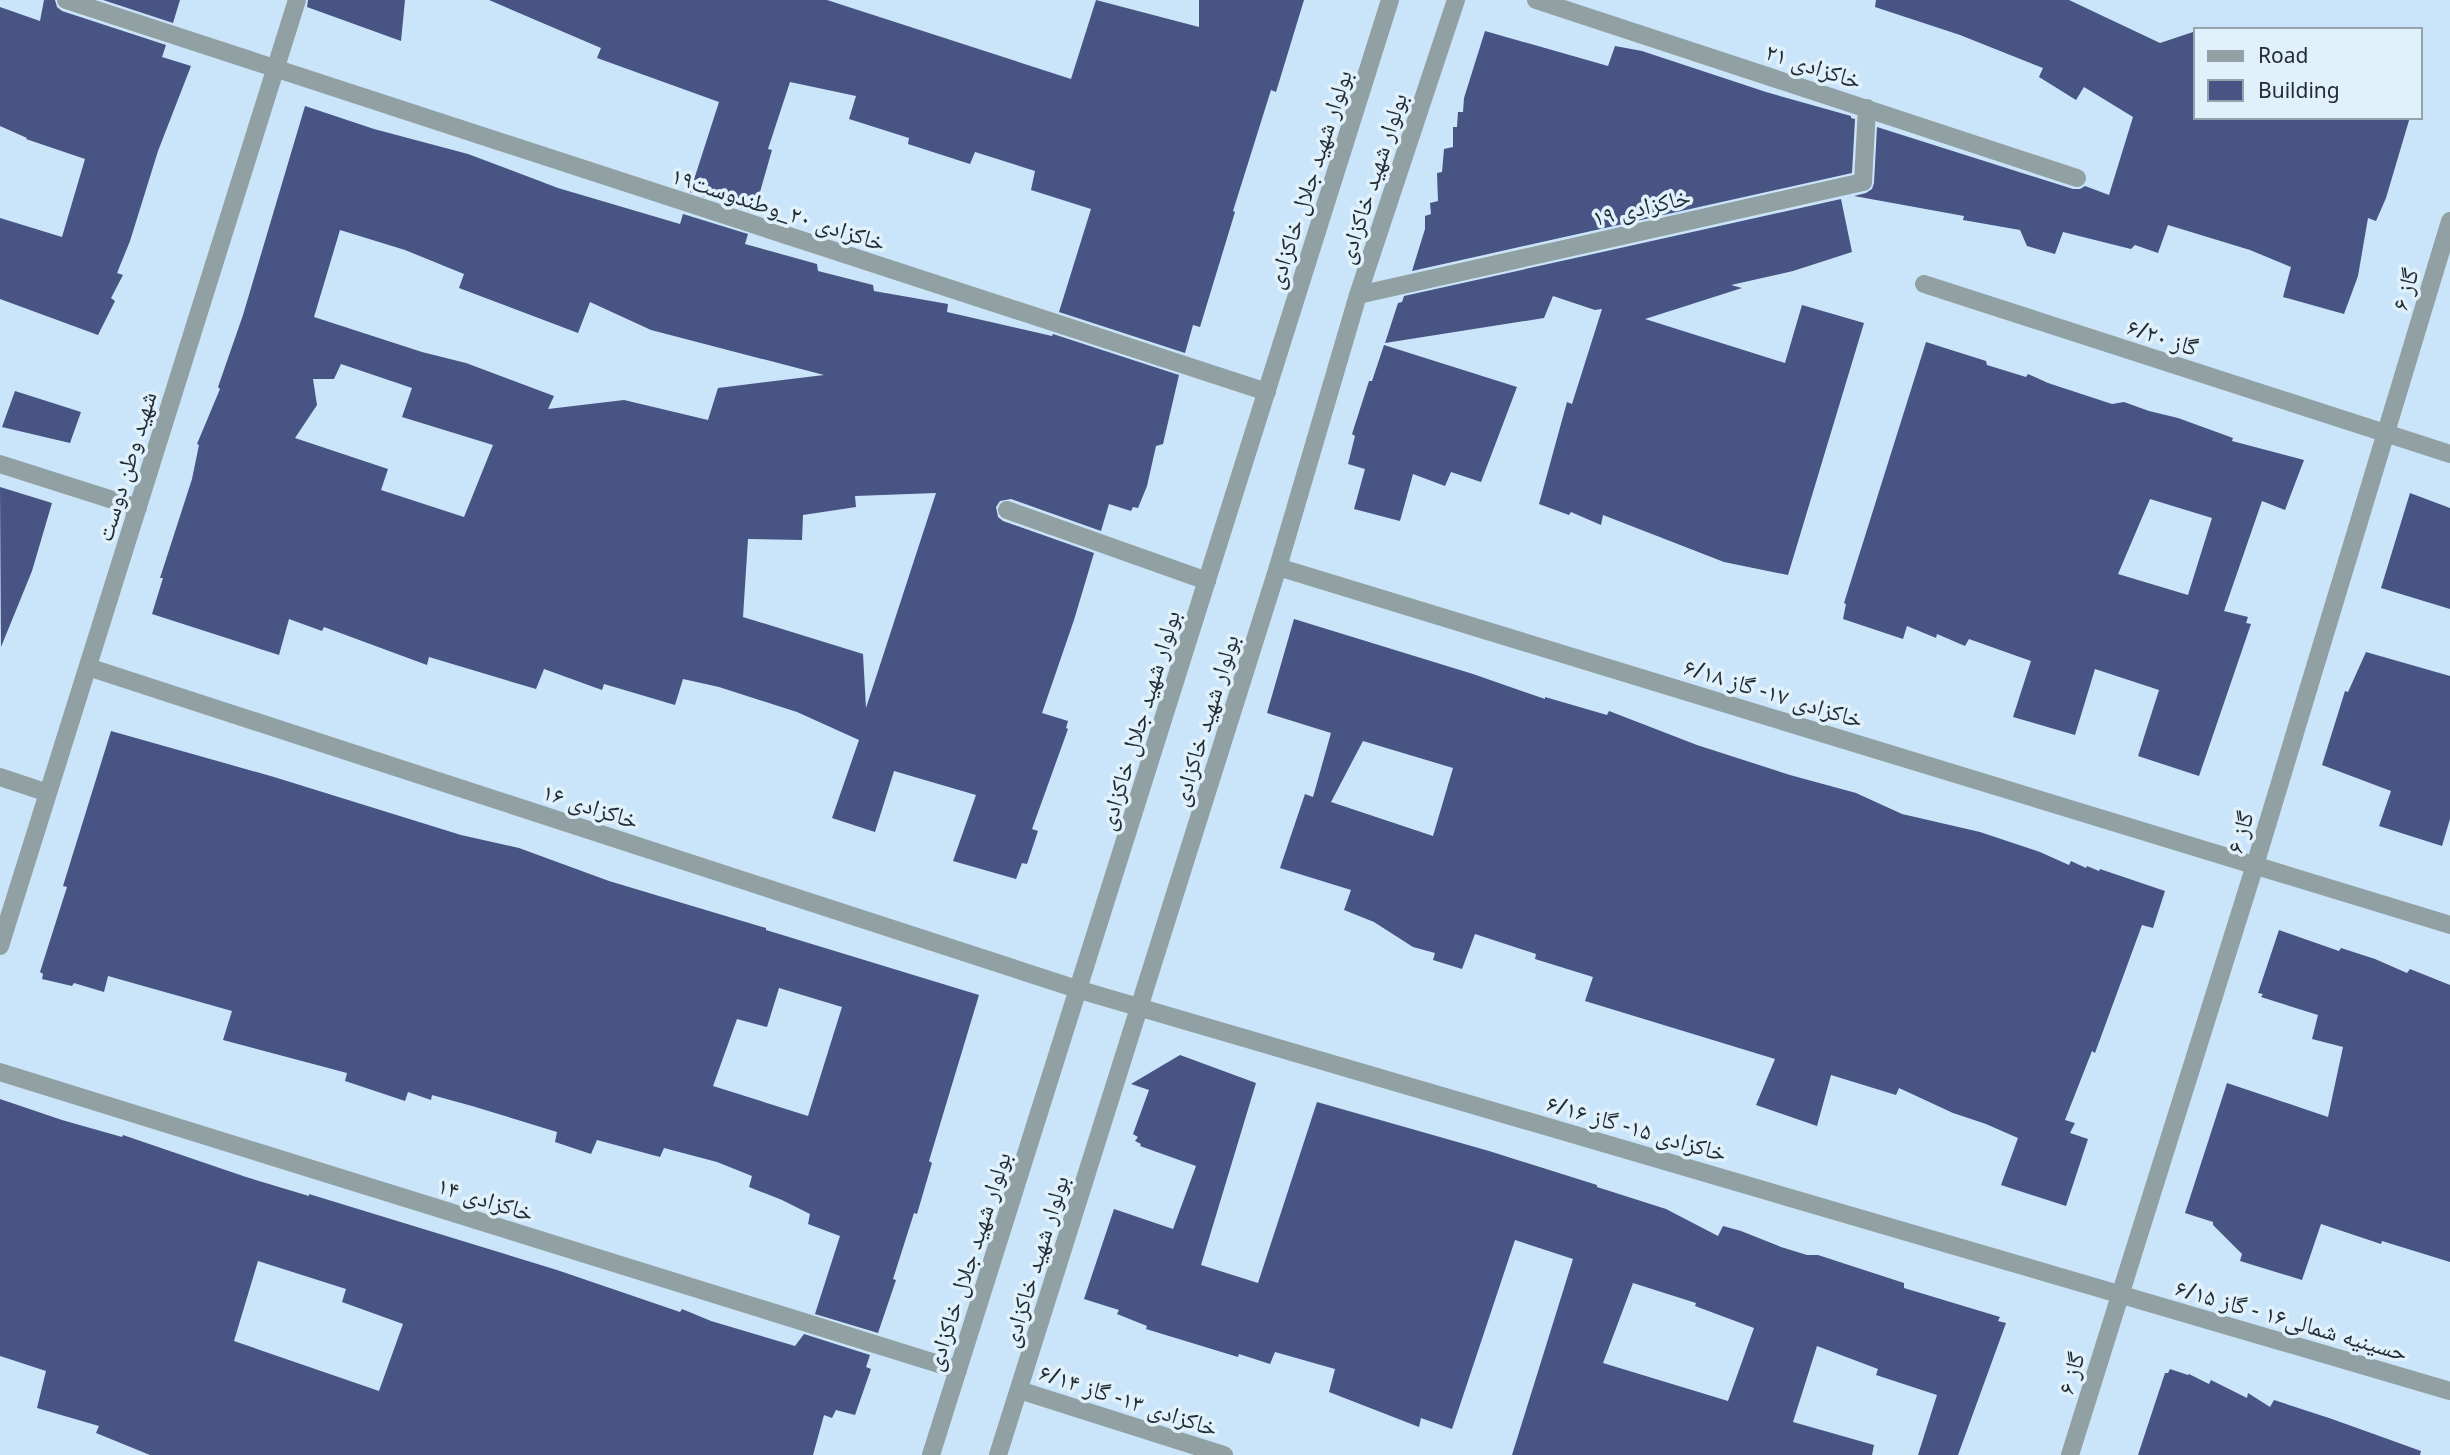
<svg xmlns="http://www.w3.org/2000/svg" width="2450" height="1455" viewBox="0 0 2450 1455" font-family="'Noto Sans','Noto Naskh Arabic',sans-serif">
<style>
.building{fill:#485484;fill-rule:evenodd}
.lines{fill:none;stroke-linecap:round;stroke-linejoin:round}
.minor{stroke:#91a0a2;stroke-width:18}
.tertiary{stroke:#91a0a2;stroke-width:18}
.labels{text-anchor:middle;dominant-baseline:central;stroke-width:7;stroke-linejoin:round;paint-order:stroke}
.street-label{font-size:24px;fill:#222c33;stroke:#e0f1fc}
</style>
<rect width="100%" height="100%" fill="#cae5f9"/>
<!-- building -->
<path class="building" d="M44,0H55L57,7L62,11L166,45L162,57L191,66L158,151L130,241L117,273L123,275L111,298L115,301L98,335L0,299V218L62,237L85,159L26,139L27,138L0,126V7L40,21Z
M103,0H180L173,23Z
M308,0H405L401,41L307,7Z
M489,0H827L1071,79L1096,0L1199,27V0H1304L1276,92L1271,90L1233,211L1235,212L1200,327L1193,325L1185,353L1059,312L1091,209L1031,190L1035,171L975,152L970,164L908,144L909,138L849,119L856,96L790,82L768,149L772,150L754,213L690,192L719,102L597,58L601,48Z
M1876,0H2069L2160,43L2196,31V117H2410L2386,198L2376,221L2368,218L2358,276L2344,314L2283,297L2291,267L2250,250L2168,225L2158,253L2135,245L2131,249L2063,232L2055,254L2027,246L2020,230L1963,220L1964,216L1854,196L1866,193L1872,189L1874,183L1877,127L2073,189H2080L2085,186L2109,195L2133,117L2084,87L2076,100L2039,77L2043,68L1960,35L1875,7Z
M1485,31L1608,66L1615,46L1642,51L1766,92L1851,116V118L1855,119L1852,173L1412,271L1425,229V216L1431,214L1430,203L1438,201L1437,173L1442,172L1444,149L1453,147V127H1457L1458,112H1463L1464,98Z
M305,106L374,129L468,154L558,188L680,224L683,214L748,234L745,244L817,264L818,271L873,285L874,291L948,304L947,312L1052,336L1053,334L1179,375L1163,444L1156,446L1147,486L1138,508L1133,507L1131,511L1109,504L1101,531L1011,499L1000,501L996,507L998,517L1003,521L1094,553L1074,620L1042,713L1068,721L1066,728L1068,729L1032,829L1038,831L1027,864L1022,863L1016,879L953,861L976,795L894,771L875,832L832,818L859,740L797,712L719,687L683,679L675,705L604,684L602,690L544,669L536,689L429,657L427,665L324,627L322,631L289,619L279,655L152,614L163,578H160L192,479L199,445L197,444L220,389L218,387L243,315ZM340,230L405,250L464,274L459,288L578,333L590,302L651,330L824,375L718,388L708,420L624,400L548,409L554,396L466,363L422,352L314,317ZM341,364L412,388L402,417L493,445L464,517L381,490L388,469L295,438L317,405L313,379H334ZM936,493L866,708L863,654L743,617L748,539L802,540L803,515L856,507L855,496Z
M1841,199L1852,252L1793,271L1731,285L1742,288L1645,319L1785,363L1802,305L1864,323L1788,575L1724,562L1603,515L1601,525L1571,512L1569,515L1539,504L1567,402L1572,404L1602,309L1595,310L1553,296L1544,318L1385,343L1398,303L1402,302L1404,296Z
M1926,342L1986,361L1987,365L2026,377L2028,374L2048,383L2112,404L2124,402L2149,411L2178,418L2233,438L2232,441L2304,460L2285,510L2262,501L2224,611L2248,617L2246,623L2251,624L2199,776L2138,756L2159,690L2095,669L2075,735L2013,717L2031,661L1969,639L1965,646L1937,634L1936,638L1907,626L1903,639L1843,619L1846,604L1844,603ZM2150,499L2212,518L2188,595L2118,574Z
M1384,345L1517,387L1481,482L1451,472L1445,486L1413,474L1400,521L1354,509L1365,469L1348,464L1355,436L1352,434L1369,381H1372Z
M15,391L81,412L70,443L2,427Z
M0,487L52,503L32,571L1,647Z
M2410,493L2450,508V609L2381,588Z
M1294,619L1473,674L1545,699V697L1607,715L1609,711L1697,745L1790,775L1856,793L1902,814L1980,832L2040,852L2069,865L2071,861L2086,868L2087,866L2099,871L2100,869L2165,891L2153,928L2142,925L2095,1053L2092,1051L2065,1120L2075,1123L2070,1133L2088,1139L2066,1206L2001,1185L2018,1138L1986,1124L1953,1113L1899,1088L1896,1095L1831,1075L1817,1126L1756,1105L1775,1059L1585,1001L1593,977L1535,959L1536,954L1475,934L1462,969L1433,960L1435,953L1413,947L1374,922L1344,910L1351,890L1280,868L1305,794L1313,797L1331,733L1267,713ZM1363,741L1453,768L1433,836L1331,802Z
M2366,652L2450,676V819L2442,846L2379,826L2391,791L2322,765L2345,691L2348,692Z
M111,731L274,777L461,835L519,848L609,881L766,928V930L979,995L929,1161L932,1163L917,1214L914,1213L893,1279L896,1280L878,1333L815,1314L840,1236L808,1224L810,1214L782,1200L749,1187L752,1176L717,1162L664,1148L660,1157L597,1140L591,1154L555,1142L557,1132L472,1106L432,1095L431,1100L408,1092L405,1101L345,1081L347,1073L223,1040L232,1011L108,976L104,992L74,983L72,986L42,979L43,974L40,972L67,887L63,886ZM779,988L842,1007L808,1116L713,1086L737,1019L767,1027Z
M2279,930L2339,951L2341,948L2375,959L2407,973L2410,969L2450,985V1262L2382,1241L2381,1244L2321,1224L2302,1280L2240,1261L2242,1254L2213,1225V1222L2185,1213L2227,1083L2328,1117L2343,1047L2312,1039L2318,1015L2261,997L2263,994L2258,993Z
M1180,1055L1256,1083L1201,1265L1258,1283L1317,1102L1489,1151L1597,1185V1187L1666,1209L1718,1236L1723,1226L1741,1231L1781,1247L1807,1255H1818L1904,1283V1288L2000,1317L1998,1321L2006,1323L1958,1455H1918L1937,1395L1876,1375L1878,1369L1817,1346L1793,1422L1874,1445L1872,1455H1512L1573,1259L1515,1240L1452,1429L1421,1418L1419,1427L1329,1392L1335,1369L1275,1352L1270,1364L1239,1354L1238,1357L1146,1329L1147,1326L1117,1314L1119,1310L1084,1299L1114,1209L1173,1229L1196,1166L1140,1146L1141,1144L1135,1141L1138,1137L1133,1134L1149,1090L1131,1084ZM1633,1283L1696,1303L1695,1306L1754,1328L1728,1401L1603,1363Z
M0,1099L62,1120L122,1137L123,1135L246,1177L309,1196V1194L557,1270L680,1312L682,1309L711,1321L795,1346L804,1334L870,1355L866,1367L871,1369L855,1415L836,1410L832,1418L824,1415L813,1455H150L96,1433L99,1426L37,1408L46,1371L0,1356ZM258,1261L346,1289L342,1302L403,1324L379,1391L234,1341Z
M2170,1369L2188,1375L2189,1374L2209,1384L2211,1380L2247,1398L2248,1393L2270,1407L2274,1400L2332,1419L2421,1451L2420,1455H2138L2165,1373H2168Z"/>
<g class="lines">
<!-- minor -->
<path class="minor" d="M66,0L1267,392
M1536,0L2077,178
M1924,284L2450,454
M1358,295L1863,182L1867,108
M0,464L138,508
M1007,510L1207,581
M1278,567L2450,925
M88,667L1080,990L2450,1391
M0,777L48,793
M0,946L297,0
M0,1072L958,1370
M1019,1390L1224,1455
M2070,1455L2255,865L2450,221"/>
<!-- tertiary -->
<path class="tertiary" d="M931,1455L1390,0
M998,1455L1278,567L1358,295L1456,0"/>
</g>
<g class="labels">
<!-- street labels -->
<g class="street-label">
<text transform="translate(1814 65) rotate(18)">خاکزادی ۲۱</text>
<text transform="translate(1371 178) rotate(-72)">بولوار شهید خاکزادی</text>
<text transform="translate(1308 179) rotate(-72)">بولوار شهید جلال خاکزادی</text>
<text transform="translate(1641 206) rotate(-13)">خاکزادی ۱۹</text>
<text transform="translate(779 208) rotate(18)">خاکزادی ۲۰_وطندوست۱۹</text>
<text transform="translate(2404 289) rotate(-73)">گاز ۶</text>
<text transform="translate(2163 336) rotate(18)">گاز ۶/۲۰</text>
<text transform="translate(125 466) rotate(-73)">شهید وطن دوست</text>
<text transform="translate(1774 692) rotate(17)">خاکزادی ۱۷- گاز ۶/۱۸</text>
<text transform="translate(1138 720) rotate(-73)">بولوار شهید جلال خاکزادی</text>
<text transform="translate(1204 720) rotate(-73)">بولوار شهید خاکزادی</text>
<text transform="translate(591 805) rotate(18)">خاکزادی ۱۶</text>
<text transform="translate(2239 832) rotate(-73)">گاز ۶</text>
<text transform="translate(1637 1127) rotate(16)">خاکزادی ۱۵- گاز ۶/۱۶</text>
<text transform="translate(486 1198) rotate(17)">خاکزادی ۱۴</text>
<text transform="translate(967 1261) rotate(-72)">بولوار شهید جلال خاکزادی</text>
<text transform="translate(1034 1261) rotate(-73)">بولوار شهید خاکزادی</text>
<text transform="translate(2292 1319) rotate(16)">حسینیه شمالی۱۶ - گاز ۶/۱۵</text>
<text transform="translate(2070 1373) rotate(-73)">گاز ۶</text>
<text transform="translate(1129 1399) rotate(18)">خاکزادی ۱۳- گاز ۶/۱۴</text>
</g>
</g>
<!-- legend -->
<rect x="2194" y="28" width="228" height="91" fill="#e0f1fc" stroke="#94a2ac" stroke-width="2"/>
<rect x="2208" y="51" width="35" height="10" fill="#91a0a2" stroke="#94a2ac" stroke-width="2"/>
<text x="2258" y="63" font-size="21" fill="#222c33">Road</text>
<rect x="2208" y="80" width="35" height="21" fill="#485484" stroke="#94a2ac" stroke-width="2"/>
<text x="2258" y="98" font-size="21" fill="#222c33">Building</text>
</svg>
